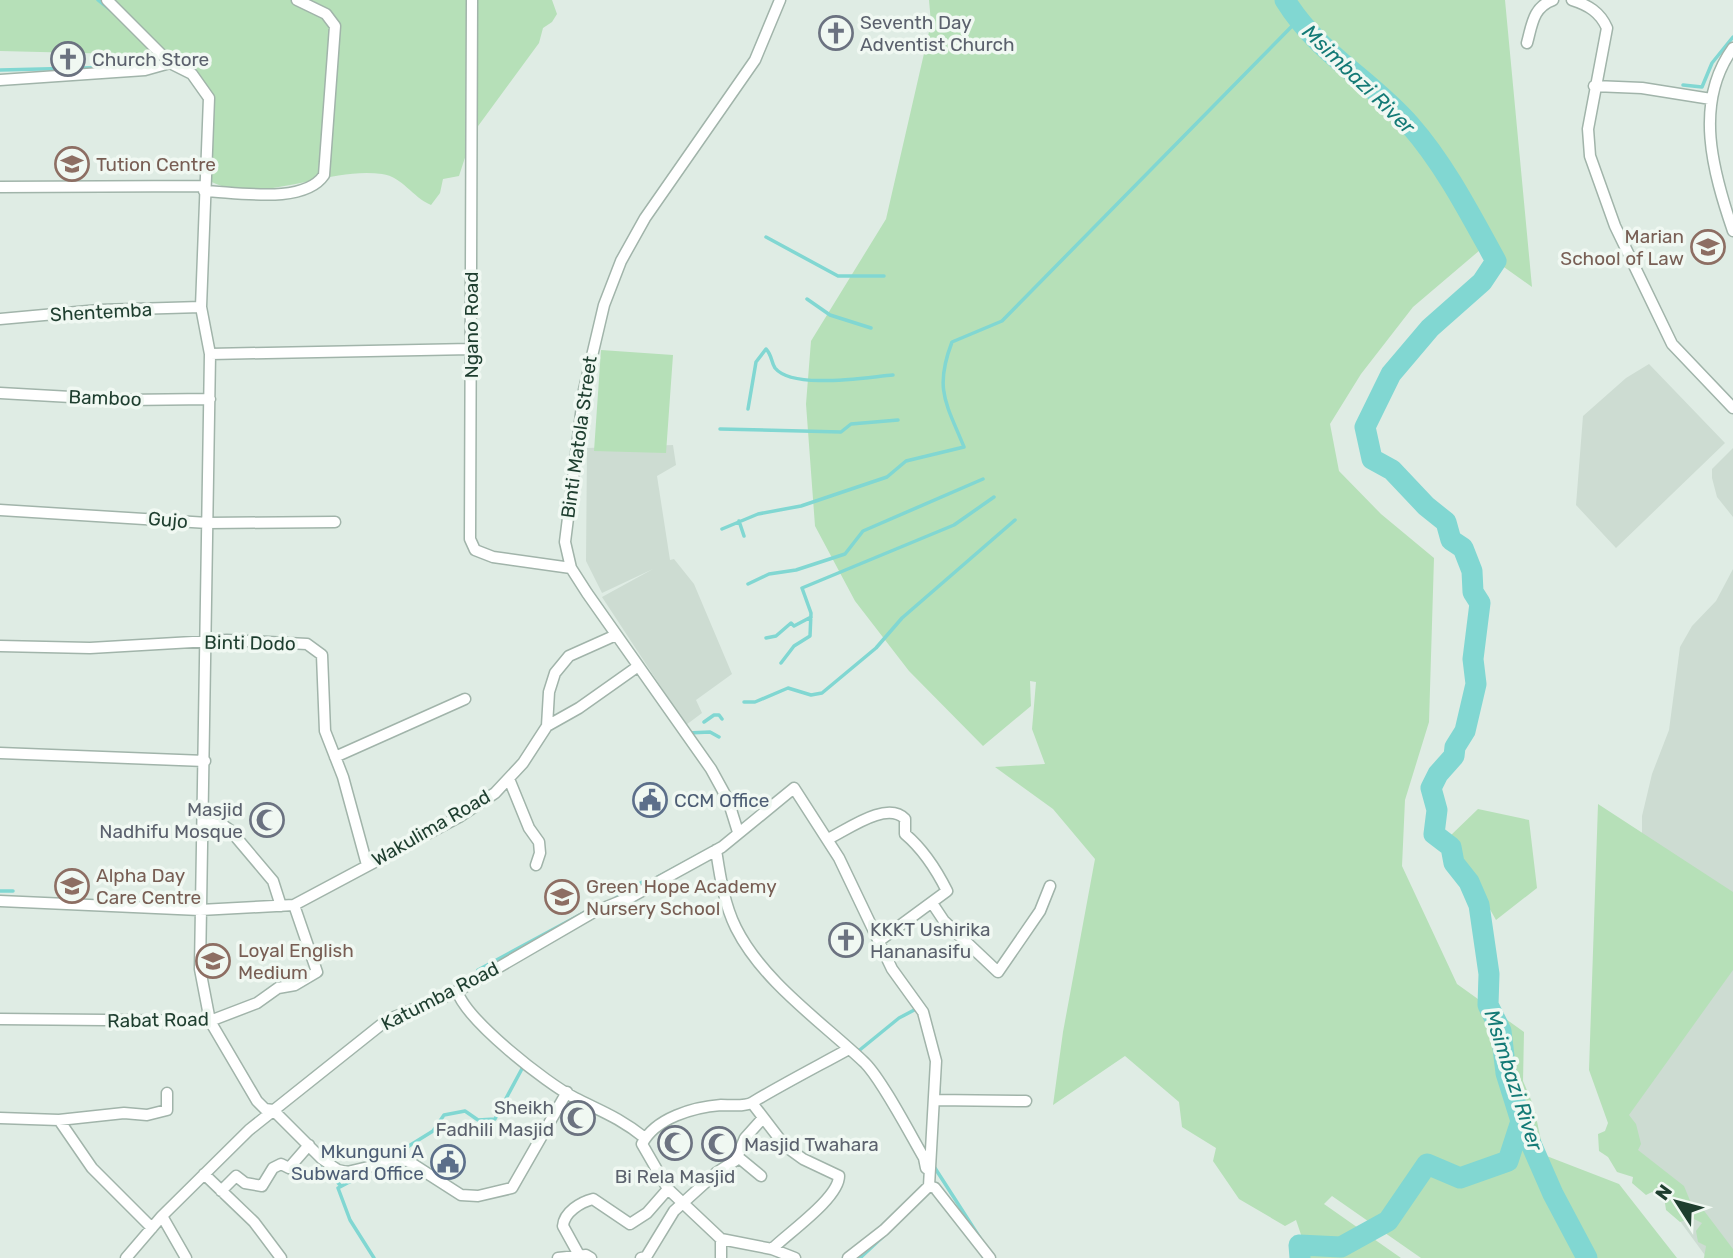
<svg xmlns="http://www.w3.org/2000/svg" width="1733" height="1258" viewBox="0 0 1733 1258" font-family="Rubik,sans-serif">
<style>
.built{fill:#cddcd2}
.green{fill:#b6e0b8}
.lines{fill:none;stroke-linecap:round;stroke-linejoin:round}
.stream{stroke:#81d7d2;stroke-width:3.5}
.river{stroke:#81d7d2;stroke-width:21}
.street-casing{stroke:#a1b4aa;stroke-width:13}
.street{stroke:#fff;stroke-width:10}
.labels{text-anchor:middle;dominant-baseline:central;stroke-width:7;stroke-linejoin:round;paint-order:stroke}
.worship-label{font-size:19px;fill:#5b616d;stroke:#f0f8f2;text-anchor:start}
.education-label{font-size:19px;fill:#785e54;stroke:#f0f8f2;text-anchor:start}
.street-label{font-size:19px;fill:#1e3e2f;stroke:#f0f8f2}
.service-label{font-size:19px;fill:#4e5e75;stroke:#f0f8f2;text-anchor:start}
.water-label{font-size:21px;font-style:italic;fill:#137a76;stroke:#f0f8f2}
</style>
<rect width="100%" height="100%" fill="#dfece4"/>
<!-- built -->
<path class="built" d="M1649,364L1725,443L1616,548L1576,505L1583,416L1626,378Z
M673,445L676,465L657,476L670,560L674,559L694,584L732,674L696,700L702,713L686,725L602,597L653,569L602,593L586,561L587,448Z
M1733,448V517L1717,497L1712,478V469Z
M1733,569V1258H1707L1627,1149L1642,897V816L1652,774L1669,730L1680,647L1692,626L1716,601Z"/>
<!-- green -->
<path class="green" d="M0,0H552L557,14L552,22L543,28L539,43L473,133L459,176L443,179L440,193L431,205C412,197 403,177 382,174C324,166 257,209 206,179L207,100L204,83L195,68L161,55L0,51Z
M929,0H1505L1532,287L1480,250L1413,307L1361,374L1330,424L1339,471L1381,514L1434,558L1429,722L1405,800L1402,866L1457,984L1524,1032L1523,1081L1534,1107L1544,1155L1619,1184L1677,1258H1421L1332,1196L1324,1204L1401,1258H1309L1296,1220L1285,1226L1239,1199L1213,1161L1216,1148L1182,1127L1179,1102L1125,1056L1053,1105L1063,1032L1095,859L1053,809L995,767L1045,764L1032,729L1036,682L1030,681L1031,706L983,746L909,671L855,601L815,526L806,404L811,341L886,219L931,23Z
M601,350L673,355L666,453L594,451Z
M1598,804L1733,892V970L1629,1115L1636,1124L1641,1144L1638,1150L1684,1186L1691,1203L1698,1209L1702,1208L1733,1249V1258H1704L1706,1246L1698,1242L1696,1231L1702,1223L1692,1218L1680,1222L1666,1210L1665,1203L1652,1192L1646,1195L1632,1183L1633,1177L1617,1172L1608,1157L1599,1151L1598,1134L1605,1131L1608,1123L1589,1070Z
M1478,809L1529,820L1537,888L1496,920L1449,837Z"/>
<g class="lines">
<!-- stream -->
<path class="stream" d="M98,0L113,12
M0,70L122,67
M1683,85L1702,87L1712,63L1733,37
M766,237L838,276H884
M807,299L830,315L871,328
M748,409L756,362L766,349C772,355 771,362 775,368C793,390 867,377 893,375
M720,429L841,432L851,424L898,420
M739,521L744,536
M722,529L758,514L801,506L887,477L906,461L964,447C946,403 934,389 952,342L1002,321L1297,21
M748,584L769,574L796,570L845,554L863,531L983,479
M766,638L776,636L791,623L794,626L811,617
M781,663L794,646L810,636L811,613L802,588L954,525L994,497
M744,702H755L788,688L811,695L822,693L876,648L902,618L1015,520
M704,722L714,715H719L722,719
M688,733L710,732L719,737
M643,885L719,844
M0,891H13
M616,898L644,881
M478,970L587,911
M467,980L491,967
M856,1053L899,1018L918,1008
M939,1092V1069
M773,1095L815,1072
M391,1157L433,1131L444,1115L465,1111L478,1120L495,1119L524,1065
M320,1163L340,1185
M933,1165L980,1238
M370,1171L338,1188L350,1220L374,1258
M860,1258L889,1231"/>
<!-- river -->
<path class="river" d="M1285,0C1319,55 1369,78 1410,125C1445,165 1470,214 1496,261L1482,282L1430,328L1391,374L1365,427L1372,459L1392,470L1426,506L1446,522L1451,540L1463,548L1472,571L1473,592L1480,603L1473,659L1476,684L1465,731L1455,747L1454,756L1438,774L1431,788L1437,810L1434,834L1451,847L1454,863L1469,882L1479,905L1489,974L1488,1005L1501,1031L1506,1073L1521,1121L1553,1194L1587,1258
M1300,1258L1299,1245L1341,1247L1388,1221L1427,1164L1460,1178L1508,1161L1521,1121"/>
<!-- street casing -->
<g class="street-casing">
<path id="street" d="M107,0L170,63L192,74L209,98L201,307L210,354L200,969L210,1021L257,1101L265,1109L273,1110L322,1159L338,1170L347,1172L398,1160L408,1161L461,1195L478,1196L512,1188L567,1092
M472,0L470,539L475,550L493,557L571,568
M1572,0C1588,5 1600,12 1607,28L1588,129L1590,156L1615,226L1672,344L1733,408
M1527,43C1532,25 1533,7 1553,0
M1733,48C1693,103 1713,172 1733,231
M0,80L145,70L170,63
M1594,86L1642,88L1711,99
M0,187L205,186
M204,191C237,192 304,205 324,175L335,26L326,14L297,0
M0,319L99,310L201,307
M210,354L471,349
M0,393L124,400L210,399
M0,510L208,523L335,522
M0,646L90,648L227,640L307,644L322,655L325,731L343,777L367,865
M547,726L579,708L637,667
M0,753L205,761
M335,757L465,699
M509,779L529,828L539,842L540,853L536,865
M204,823L223,825L230,830L273,881L281,906
M738,832L728,800L711,769L587,593L571,568L565,542L584,390L604,305L621,261L645,218L755,60L780,0
M828,839C847,830 887,800 905,819V834C924,850 936,869 947,891L879,941
M716,850C720,876 724,904 736,928C763,982 822,1022 865,1063C882,1080 910,1134 924,1158L926,1168
M0,901L200,910L294,905L459,817L495,793L523,763L547,726L549,692L555,673L569,656L616,635
M932,903L944,921L998,972L1040,911L1050,886
M457,991C467,1021 546,1083 575,1098C603,1112 620,1118 645,1138
M0,1019L210,1021L257,1003L278,988L295,985L317,972L294,905
M934,1100L1026,1101
M752,1103L785,1146L803,1159L839,1176C839,1198 788,1233 772,1249
M0,1118L59,1120L124,1113L147,1115L167,1110V1093
M59,1120L92,1168L152,1228
M738,1157L761,1176
M204,1174L254,1222L281,1258
M929,1186L935,1188L990,1258
M221,1191L236,1176L245,1183L262,1186L273,1168L281,1164L289,1168L309,1145
M162,1216L186,1258
M721,1239V1258
M579,1255L563,1226C564,1212 581,1202 593,1199L630,1224L647,1213L668,1189
M126,1258L162,1216L249,1130L387,1020L456,992L594,912L631,897L722,847L794,788L839,858L892,969L923,1012L936,1061L929,1186
M558,1258L586,1255L591,1258
M641,1258L646,1257L674,1211L716,1173L736,1160L745,1138L762,1119
M795,1258L772,1249L721,1239L668,1189L642,1144C655,1118 694,1107 721,1105C730,1105 746,1107 753,1102C783,1084 816,1067 847,1050
M848,1258L884,1230L929,1186"/>
</g>
<!-- street -->
<use href="#street" class="street"/>
</g>
<!-- icons -->
<defs>
<g id="church-ring" transform="scale(1.75)"><circle r="9.5" fill="#f0f8f2" stroke="#6b7280" stroke-width="1.5"/><path d="M-1.2-6h2.4v3.5h3.3v2.4h-3.3V6h-2.4V-.1h-3.3v-2.4h3.3Z" fill="#6b7280"/></g>
<g id="school-ring" transform="scale(1.75)"><circle r="9.5" fill="#f0f8f2" stroke="#8d6e63" stroke-width="1.5"/><path d="M0-5L7-2L0 1L-7-2ZM-4 1L0 2.5L4 1V4Q0 6-4 4Z" fill="#8d6e63"/></g>
<g id="university-ring" transform="scale(1.75)"><circle r="9.5" fill="#f0f8f2" stroke="#8d6e63" stroke-width="1.5"/><path d="M0-5L7-2L0 1L-7-2ZM-4 1L0 2.5L4 1V4Q0 6-4 4Z" fill="#8d6e63"/></g>
<g id="civic-ring" transform="scale(1.75)"><circle r="9.5" fill="#f0f8f2" stroke="#5c6f8a" stroke-width="1.5"/><path d="M-.6-6.5H3V-4.5H.6V-3L4-1V1h2V6H-6V1h2V-1L-.6-3ZM-1.2 2.5V6h2.4V2.5Z" fill="#5c6f8a"/></g>
<g id="mosque-ring" transform="scale(1.75)"><circle r="9.5" fill="#f0f8f2" stroke="#6b7280" stroke-width="1.5"/><path d="M3.5-4.9A6 6 0 1 0 3.5 4.9A5 5 0 1 1 3.5-4.9Z" fill="#6b7280"/></g>
</defs>
<g fill-rule="evenodd">
<use href="#church-ring" x="836" y="33"/>
<use href="#church-ring" x="68" y="59"/>
<use href="#school-ring" x="72" y="164"/>
<use href="#university-ring" x="1708" y="247"/>
<use href="#civic-ring" x="650" y="800"/>
<use href="#mosque-ring" x="267" y="820"/>
<use href="#school-ring" x="72" y="886"/>
<use href="#school-ring" x="562" y="897"/>
<use href="#church-ring" x="846" y="940"/>
<use href="#school-ring" x="213" y="961"/>
<use href="#mosque-ring" x="578" y="1118"/>
<use href="#mosque-ring" x="675" y="1143"/>
<use href="#mosque-ring" x="719" y="1144"/>
<use href="#civic-ring" x="448" y="1162"/>
</g>
<g class="labels">
<!-- worship labels -->
<g class="worship-label">
<text x="860" y="22">Seventh Day<tspan x="860" dy="22">Adventist Church</tspan></text>
<text x="92" y="59">Church Store</text>
<text x="243" y="809" text-anchor="end">Masjid<tspan x="243" dy="22">Nadhifu Mosque</tspan></text>
<text x="870" y="929">KKKT Ushirika<tspan x="870" dy="22">Hananasifu</tspan></text>
<text x="554" y="1107" text-anchor="end">Sheikh<tspan x="554" dy="22">Fadhili Masjid</tspan></text>
<text x="744" y="1144">Masjid Twahara</text>
<text x="675" y="1176" text-anchor="middle">Bi Rela Masjid</text>
</g>
<!-- education labels -->
<g class="education-label">
<text x="96" y="164">Tution Centre</text>
<text x="1684" y="236" text-anchor="end">Marian<tspan x="1684" dy="22">School of Law</tspan></text>
<text x="96" y="875">Alpha Day<tspan x="96" dy="22">Care Centre</tspan></text>
<text x="586" y="886">Green Hope Academy<tspan x="586" dy="22">Nursery School</tspan></text>
<text x="238" y="950">Loyal English<tspan x="238" dy="22">Medium</tspan></text>
</g>
<!-- street labels -->
<g class="street-label">
<text transform="translate(101 312) rotate(-3)">Shentemba</text>
<text transform="translate(471 325) rotate(-90)">Ngano Road</text>
<text transform="translate(105 398) rotate(2)">Bamboo</text>
<text transform="translate(579 437) rotate(-82)">Binti Matola Street</text>
<text transform="translate(168 520) rotate(5)">Gujo</text>
<text transform="translate(250 643) rotate(1)">Binti Dodo</text>
<text transform="translate(431 828) rotate(-30)">Wakulima Road</text>
<text transform="translate(440 996) rotate(-27)">Katumba Road</text>
<text transform="translate(158 1020) rotate(-1)">Rabat Road</text>
</g>
<!-- service labels -->
<g class="service-label">
<text x="674" y="800">CCM Office</text>
<text x="424" y="1151" text-anchor="end">Mkunguni A<tspan x="424" dy="22">Subward Office</tspan></text>
</g>
<!-- water labels -->
<g class="water-label">
<text transform="translate(1359 79) rotate(44)">Msimbazi River</text>
<text transform="translate(1514 1080) rotate(72)">Msimbazi River</text>
</g>
</g>
<!-- north arrow -->
<g transform="translate(1677 1202) rotate(306)" stroke="#f0f8f2" stroke-width="5" paint-order="stroke">
<path d="M0-5L12 26L0 18L-12 26Z" fill="#1e3e2f"/>
<text y="-10" font-size="19" font-weight="bold" text-anchor="middle" fill="#1e3e2f">N</text>
</g>
</svg>
